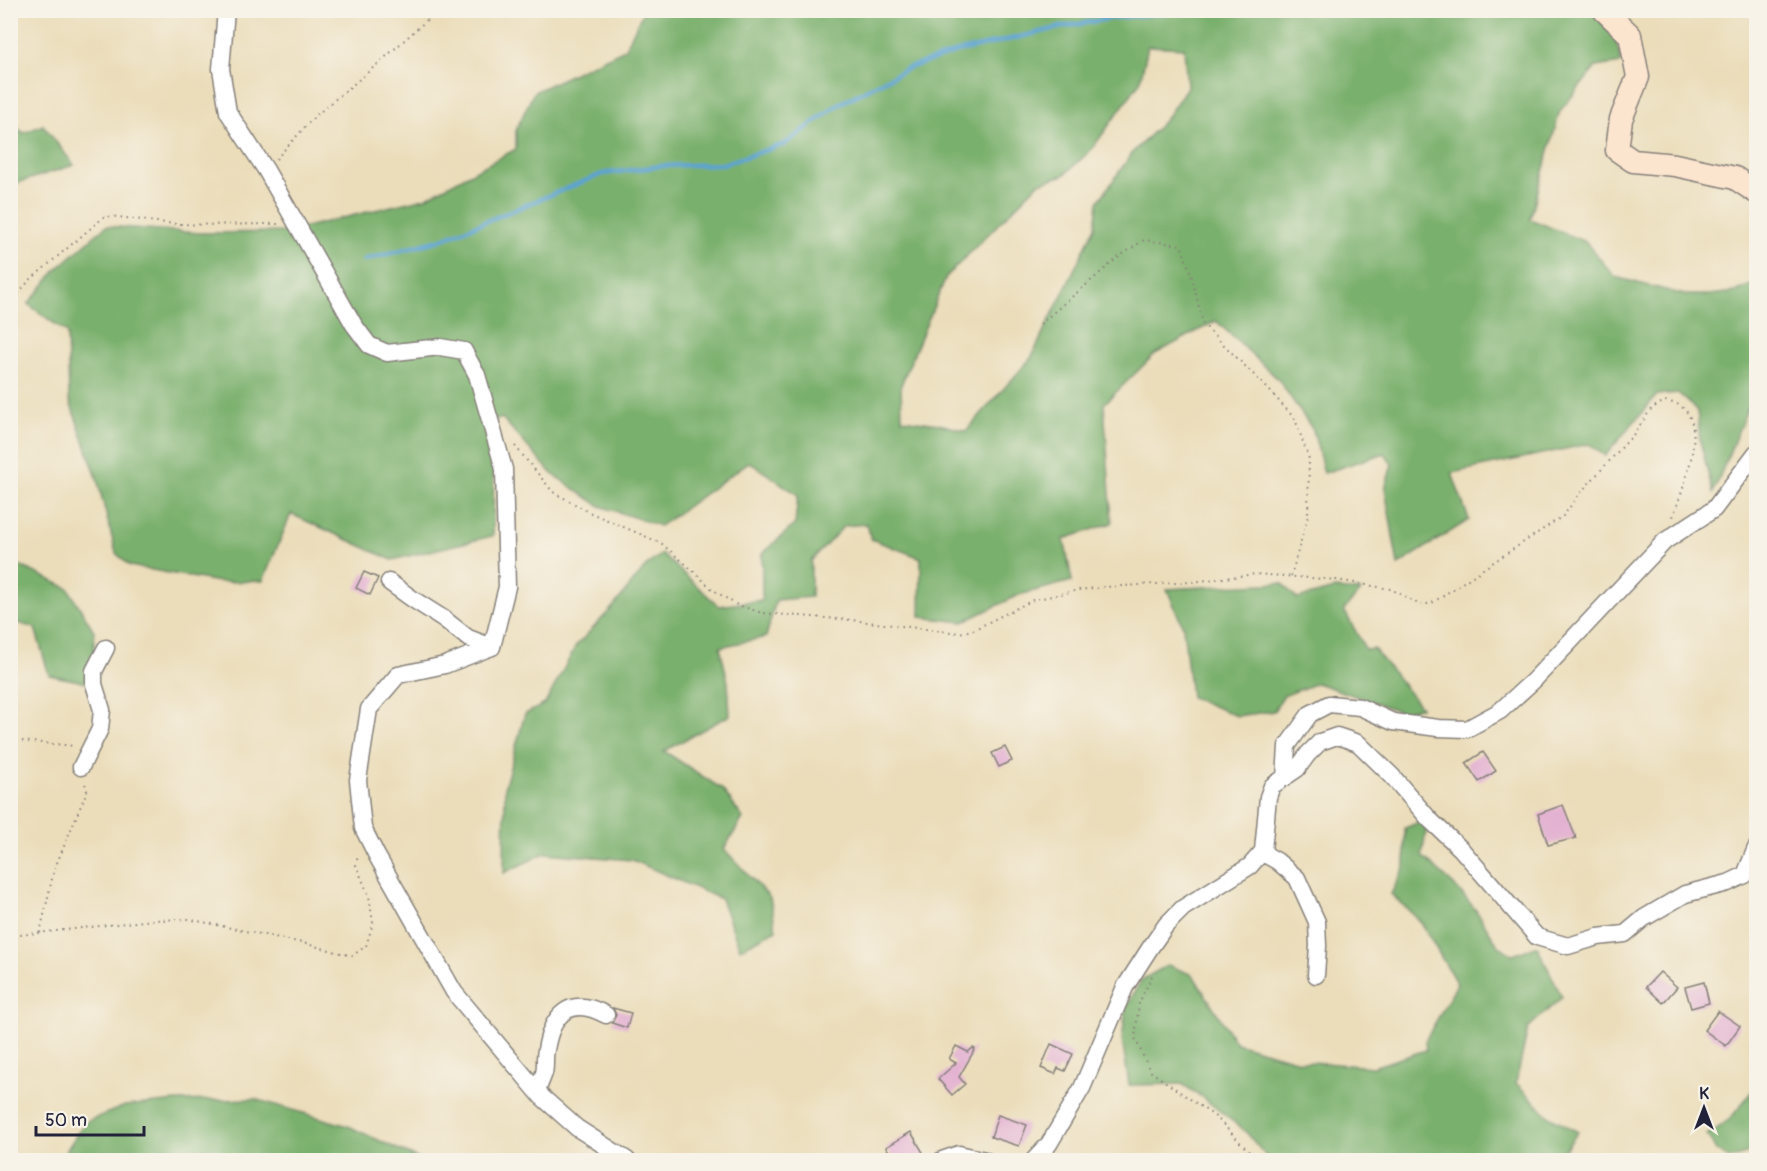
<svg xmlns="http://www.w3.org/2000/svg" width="1767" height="1171" viewBox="0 0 1767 1171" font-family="Pangolin,sans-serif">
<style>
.forest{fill:#7ab06d;stroke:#4e6954;stroke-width:1.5;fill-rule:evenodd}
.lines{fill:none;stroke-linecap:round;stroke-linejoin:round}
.stream{stroke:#5ba3d2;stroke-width:4.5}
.building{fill:#e3b1d1}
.street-casing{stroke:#86807a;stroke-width:19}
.secondary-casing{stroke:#86807a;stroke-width:25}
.path{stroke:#86807a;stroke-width:2;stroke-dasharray:1.5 4.5;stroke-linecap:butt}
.street{stroke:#fff;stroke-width:16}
.secondary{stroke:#fce5cf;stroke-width:22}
</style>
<rect width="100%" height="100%" fill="#f7f3e8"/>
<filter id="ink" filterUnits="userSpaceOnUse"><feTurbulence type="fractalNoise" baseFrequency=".0167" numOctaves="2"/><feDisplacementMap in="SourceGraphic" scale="12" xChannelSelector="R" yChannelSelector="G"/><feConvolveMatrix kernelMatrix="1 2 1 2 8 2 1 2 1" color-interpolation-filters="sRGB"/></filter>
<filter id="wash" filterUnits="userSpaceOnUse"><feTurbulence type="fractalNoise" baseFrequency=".008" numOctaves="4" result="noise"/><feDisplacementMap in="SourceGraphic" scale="24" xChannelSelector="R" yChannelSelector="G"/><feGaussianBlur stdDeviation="1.35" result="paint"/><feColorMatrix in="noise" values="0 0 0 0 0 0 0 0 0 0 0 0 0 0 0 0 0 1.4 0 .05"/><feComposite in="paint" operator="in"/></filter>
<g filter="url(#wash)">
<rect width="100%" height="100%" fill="#ebddba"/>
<!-- forest -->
<path class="forest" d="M651,10H1590L1614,35L1622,63L1596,67L1560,111L1530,219L1586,242L1615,277L1685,295H1709L1735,292L1756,283V387L1713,493L1700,441L1697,410L1678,393L1657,395L1605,456L1589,444L1452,473L1469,520L1398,565L1385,489L1392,464L1385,453L1324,473L1313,430L1278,379L1216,321L1155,354L1104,404L1112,523L1064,539L1072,581L1019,595L963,622L920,617L921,558L871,539L867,524L844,526L811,561V597L776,600L766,637L720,647L728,682L730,715L664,751L722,789L743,818L724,849L770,898L776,930L740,949L721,899L632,860L545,853L504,873L505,785L525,714L545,704L576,646L612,608L647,565L662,554L719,606L762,600V554L795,524L798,495L749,462L660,526L600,506L552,474L502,418L482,425L494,463L493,536L392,560L291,514L263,581L219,582L130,566L116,553L96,475L69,399L67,333L28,304L58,268L106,226L200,233L285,232L425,198L516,149V130L534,92L625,49L643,12ZM1148,46L1184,48L1187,87L1165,120L1133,152L1098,202L1095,227L1031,358L966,431L939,424L902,419L901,385L946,277L1039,183L1064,175L1092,149L1140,82Z
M11,123L24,133L43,125L74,165L11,185Z
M10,561L68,588L94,631V684L49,675L35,628L11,621Z
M1282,583L1297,599L1334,589L1361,591L1344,610L1366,650L1374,649L1421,707L1402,712L1317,683L1283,696L1274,711L1237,716L1191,697L1183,627L1167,589Z
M1419,822L1427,826L1422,856L1453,884L1475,909L1498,945L1513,955L1537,946L1562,997L1528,1028L1516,1083L1549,1116L1578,1132L1557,1160H1269L1246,1132L1202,1097L1182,1084L1129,1085L1122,1039L1126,1008L1141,980L1168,965L1193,975L1236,1043L1299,1061L1373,1067L1426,1050L1425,1041L1457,984L1420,921L1391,894L1405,866V828Z
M1756,1086V1151L1729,1159L1716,1150L1707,1135L1730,1119Z
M255,1099L348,1126L421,1160H60L85,1122L125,1106L177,1101Z"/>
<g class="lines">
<!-- stream -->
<path class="stream" d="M364,260L440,240L602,174L661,166L723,164L785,144L839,104L868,89L908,68L960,51L1062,27L1113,18L1194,10"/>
</g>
<g id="blocks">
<!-- building -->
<path class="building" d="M364,572L378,578L370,595L356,588Z
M1005,747L1012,761L999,767L992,753Z
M1483,752L1496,771L1479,782L1466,763Z
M1563,805L1576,838L1548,845L1538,814Z
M1660,972L1677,987L1663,1003L1646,987Z
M1704,982L1709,1003L1691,1008L1685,987Z
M613,1008L631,1013L627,1028L612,1023L616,1015Z
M1718,1011L1740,1026L1726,1046L1704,1030Z
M1051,1044L1073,1054L1065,1071L1058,1068L1055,1074L1041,1068Z
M956,1046L968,1052L973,1048L975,1049L959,1077L965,1084L952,1095L938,1079L956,1063L949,1059Z
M998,1115L1027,1125L1019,1146L991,1137Z
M911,1132L928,1161H895L886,1147Z"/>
</g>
</g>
<g filter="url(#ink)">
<use href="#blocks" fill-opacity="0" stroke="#86807a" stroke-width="1.5"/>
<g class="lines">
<!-- street casing -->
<g class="street-casing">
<path id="street" d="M226,10L221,69L228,112L266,170L354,325L369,345L387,353L440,347L464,351L477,375L504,469L507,587L492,647L445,665L398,675L369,709L358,780L363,828L377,856L454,992L542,1097L577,1128L627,1160
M389,582L414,600L444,619L468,638L492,647
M81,767L100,729L102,710L94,684V671L106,648
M1285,778L1287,746L1310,714L1329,704L1360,707L1393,722L1438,728L1467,729L1500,711L1533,681L1665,541L1714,509L1756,453
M1263,851L1268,856L1277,861L1297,878L1317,922L1318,946L1316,975
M537,1091C539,1085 542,1079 544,1073C546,1066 544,1058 546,1050C552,1014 570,995 606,1015
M942,1160L959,1154L985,1160
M1034,1160L1049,1144L1082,1088L1125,987L1150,948L1166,925L1183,908L1250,866L1263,851L1268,797L1272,786L1297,769L1308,754L1320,742L1337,736L1358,743L1392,776L1430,820L1461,849L1537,937L1568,946L1598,937L1625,934L1644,918L1685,894L1728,883L1745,875L1756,848"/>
</g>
<!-- secondary casing -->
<g class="secondary-casing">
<path id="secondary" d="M1604,10L1630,35L1638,77L1621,119L1617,150L1633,161L1675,165L1735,178L1756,192"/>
</g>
<!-- path -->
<path class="path" d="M276,159L315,116L379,63L438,10
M10,302L30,280L105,216C125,217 145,221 166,223C203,226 241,224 279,224
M1040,324L1120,256L1144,240L1181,245L1191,274L1203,324L1269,390L1295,419L1309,459L1308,516L1291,576
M515,446L553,492L591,513L661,543L690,568L712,589L735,604L762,613L851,620L959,633L973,630L1033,600L1079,590L1104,587L1192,582L1256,574L1337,580L1391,589L1420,605L1432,603L1563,516L1581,492L1633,435L1652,408L1665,401C1669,402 1675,403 1679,405C1711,424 1681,492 1673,517
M10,740L75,746
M40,933L54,870L87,791L85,783
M10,941L20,935L153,920L188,919L303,943L352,956L366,946L373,923L369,896L356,865L358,855
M1152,976L1139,1003L1135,1038L1150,1071L1217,1118L1257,1160"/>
<!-- street -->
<use href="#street" class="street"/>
<!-- secondary -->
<use href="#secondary" class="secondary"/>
</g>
</g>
<!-- margin -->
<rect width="1767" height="1171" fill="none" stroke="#f7f3e8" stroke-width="36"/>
<!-- north arrow -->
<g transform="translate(1704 1108)" stroke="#f7f3e8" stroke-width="4.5" paint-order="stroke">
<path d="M0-4.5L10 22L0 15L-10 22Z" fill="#22223b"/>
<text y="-9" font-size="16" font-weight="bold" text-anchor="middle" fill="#22223b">K</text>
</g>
<!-- scale -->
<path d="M36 1126v9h108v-9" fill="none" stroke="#22223b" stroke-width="3"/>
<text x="45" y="1126" font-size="18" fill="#22223b" stroke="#f7f3e8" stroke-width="4.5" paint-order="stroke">50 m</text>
</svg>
